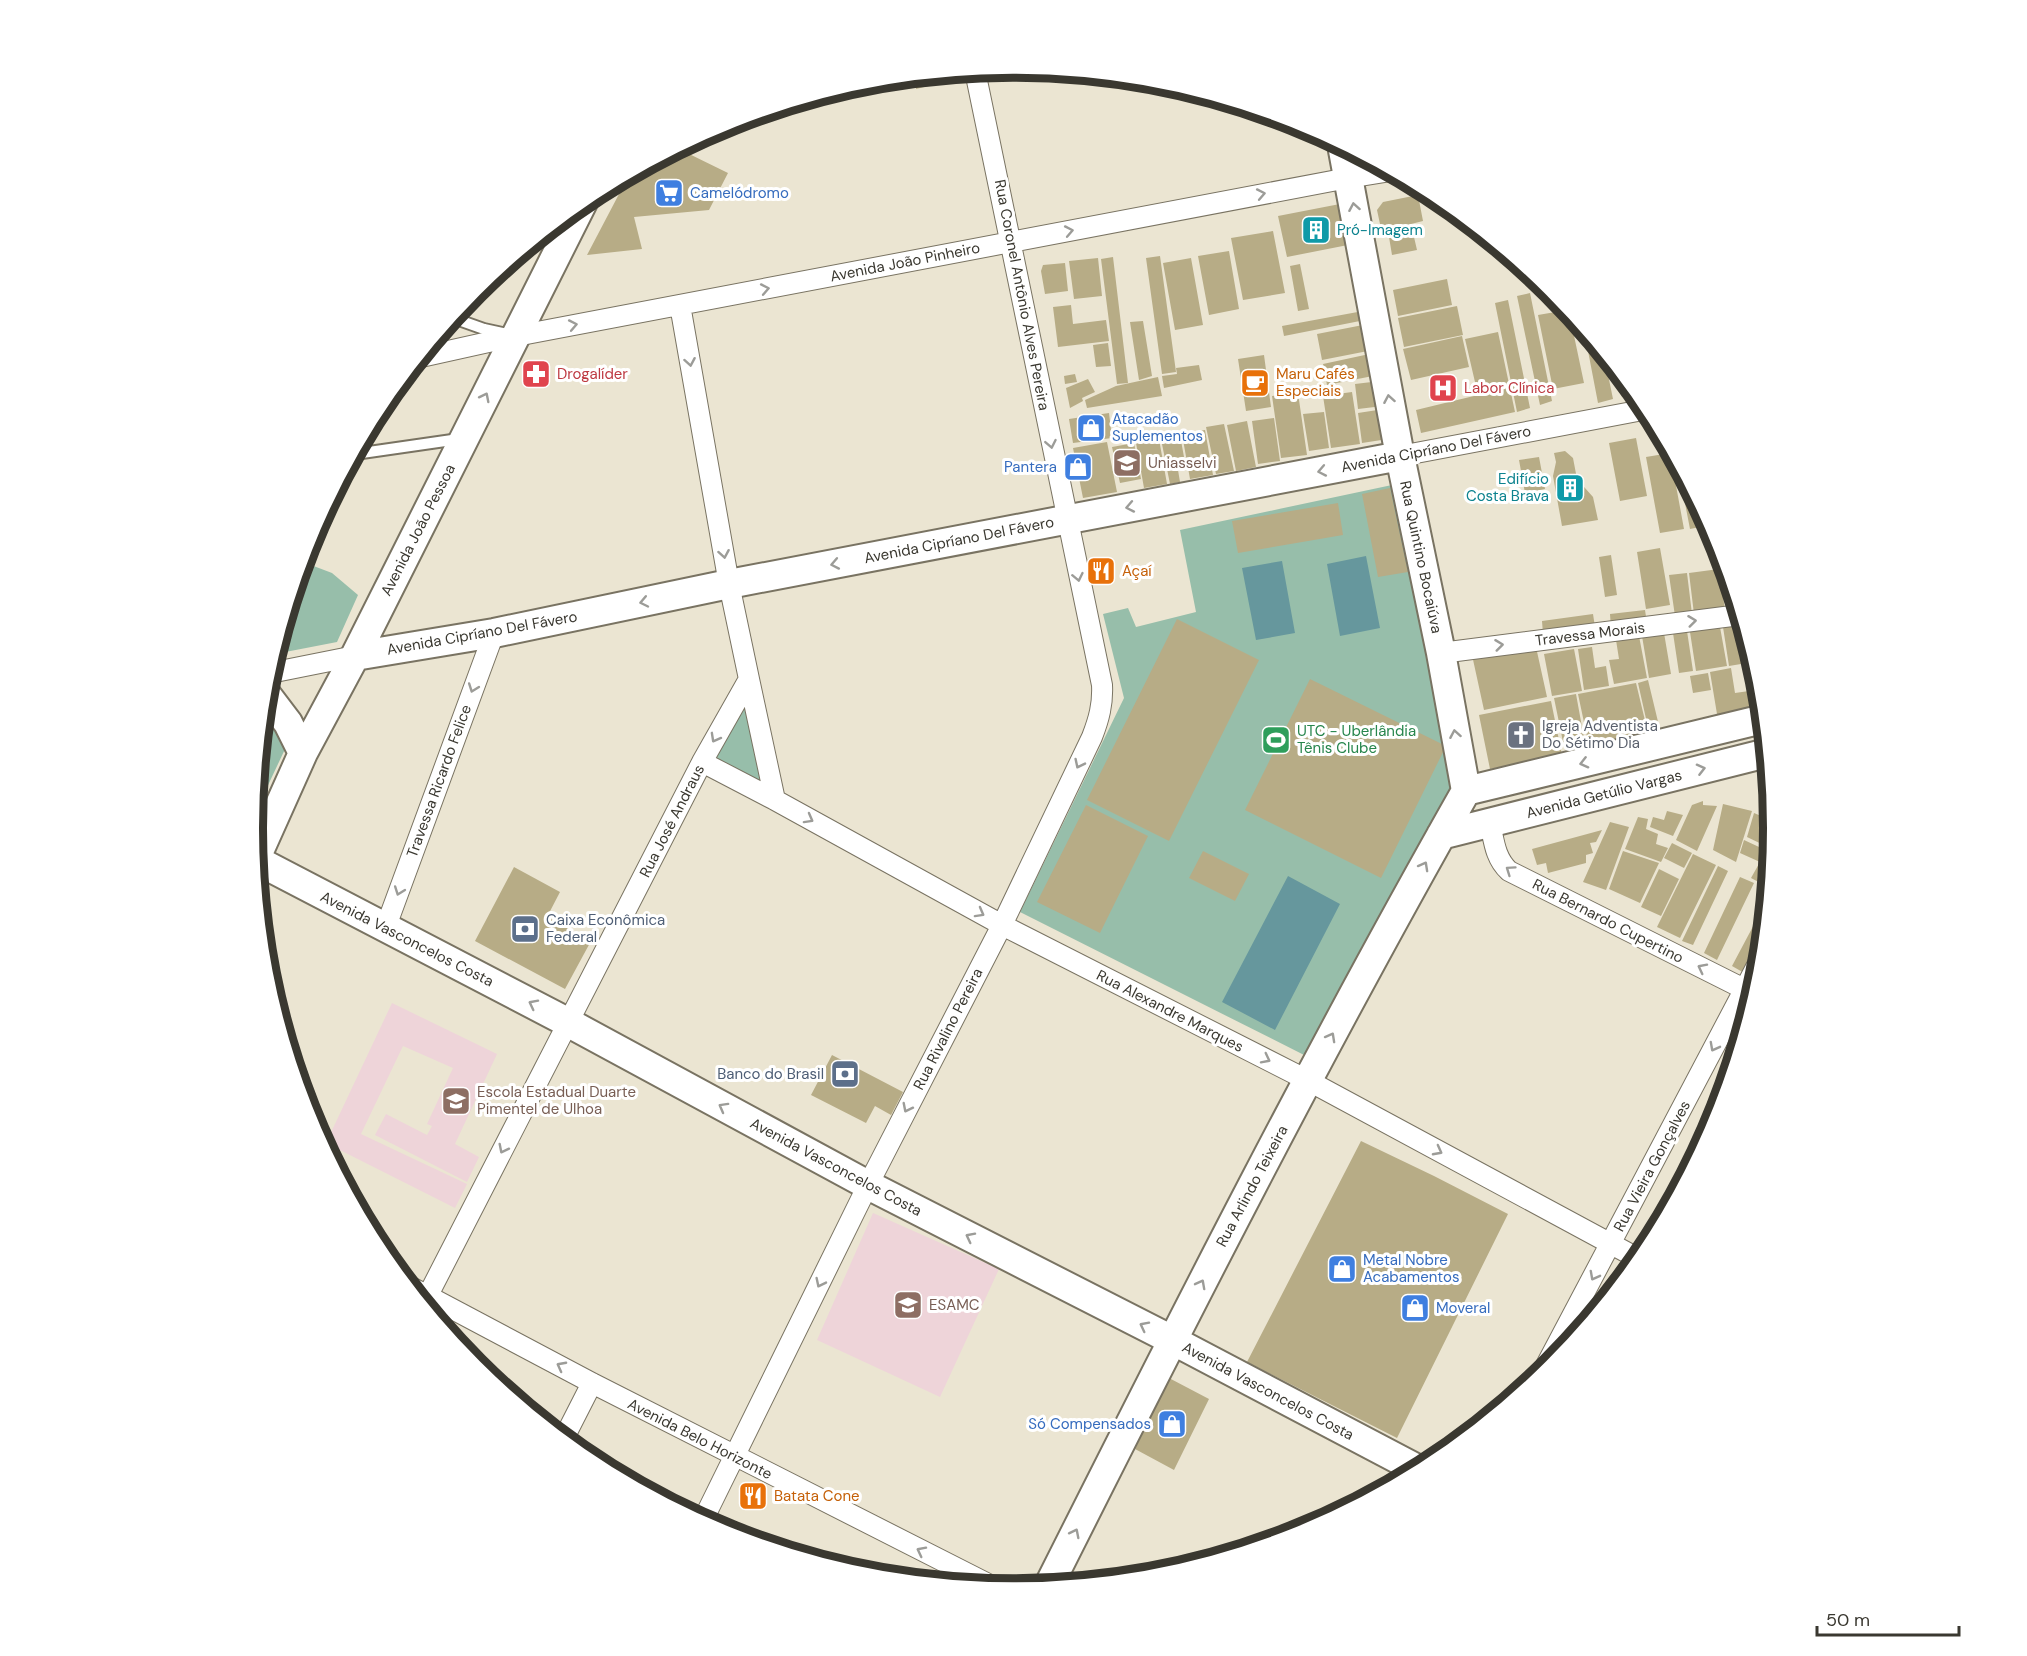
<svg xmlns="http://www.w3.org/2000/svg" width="2027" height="1656" viewBox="0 0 2027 1656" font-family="'DM Sans',sans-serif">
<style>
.education{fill:#eed4d9}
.green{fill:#97beaa}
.water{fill:#66979d}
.building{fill:#b7ac86}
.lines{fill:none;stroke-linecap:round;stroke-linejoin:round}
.lane-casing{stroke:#797362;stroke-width:14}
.street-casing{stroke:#797362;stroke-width:22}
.secondary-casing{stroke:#797362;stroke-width:32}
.lane{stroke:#fff;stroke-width:10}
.street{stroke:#fff;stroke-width:20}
.secondary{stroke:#fff;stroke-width:28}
.oneway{stroke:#9c9c98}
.labels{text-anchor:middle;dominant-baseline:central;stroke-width:6;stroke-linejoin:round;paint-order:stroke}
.shop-label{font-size:15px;fill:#366cbe;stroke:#fff;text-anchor:start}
.culture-label{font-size:15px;fill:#0d838f;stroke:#fff;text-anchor:start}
.street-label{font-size:15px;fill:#3a3830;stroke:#fff}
.health-label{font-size:15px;fill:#be3a42;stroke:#fff;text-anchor:start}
.food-label{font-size:15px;fill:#c56008;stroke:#fff;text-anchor:start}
.education-label{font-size:15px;fill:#785e54;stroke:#fff;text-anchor:start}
.worship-label{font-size:15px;fill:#5b616d;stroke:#fff;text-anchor:start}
.leisure-label{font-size:15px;fill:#27864d;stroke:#fff;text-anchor:start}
.service-label{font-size:15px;fill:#4e5e75;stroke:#fff;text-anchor:start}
.rim{fill:none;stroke:#3a3830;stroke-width:8}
</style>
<rect width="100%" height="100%" fill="#ebe5d2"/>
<!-- education -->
<path class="education" d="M392,1003L497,1054L455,1144L479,1157L467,1182L375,1135L386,1114L427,1135L432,1126L427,1124L453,1068L403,1046L361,1134L467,1184L455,1208L326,1143Z
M873,1213L999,1269L940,1397L817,1340Z"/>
<!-- green -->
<path class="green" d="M1392,485L1457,783L1310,1058L1020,912L1124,698L1103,614L1128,608L1136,627L1196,612L1180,530Z
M303,562L332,573L358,595L337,642L275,654Z
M750,696L768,789L706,756Z
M266,700L286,747L254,815Z"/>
<!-- water -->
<path class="water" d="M1366,556L1380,628L1340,636L1327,564Z
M1282,561L1295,633L1256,640L1242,568Z
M1288,876L1340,904L1275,1030L1222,1002Z"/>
<!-- building -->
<path class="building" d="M944,74L945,82L916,89V86L900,90L897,80Z
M679,149L728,173L709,210L634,217L642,249L587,255L629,175Z
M1418,195L1423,221L1411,224L1417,250L1392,255L1389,237L1383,238L1377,210L1383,202Z
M1345,203L1353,244L1287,257L1278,216Z
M1273,231L1285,293L1243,300L1231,238Z
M1229,251L1239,309L1209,315L1198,256Z
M1160,256L1176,372L1162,374L1146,258Z
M1113,257L1128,383L1117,384L1101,259Z
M1098,258L1102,296L1074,299L1069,261Z
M1191,258L1203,325L1175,330L1163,263Z
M1065,263L1068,291L1045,294L1041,271L1043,265Z
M1300,264L1309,309L1298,311L1290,266Z
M1447,279L1452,305L1398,316L1393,290Z
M1530,293L1552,401L1540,405L1517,296Z
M1508,300L1530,408L1517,412L1495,303Z
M1071,305L1073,324L1106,320L1109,341L1058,347L1053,307Z
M1457,306L1463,335L1404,347L1398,318Z
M1567,310L1569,312L1584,383L1553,389L1538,315Z
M1363,311L1365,320L1284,336L1282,326Z
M1143,321L1152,376L1139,380L1130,322Z
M1368,324L1373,350L1322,360L1317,334Z
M1584,330L1604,355L1613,399L1598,403Z
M1498,332L1515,412L1421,433L1416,410L1478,395L1465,339Z
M1462,336L1469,367L1411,380L1403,349Z
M1108,343L1111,366L1096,367L1093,345Z
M1374,353L1378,375L1327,385L1323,364Z
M1264,355L1271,407L1246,411L1238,359Z
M1199,365L1202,380L1164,388L1162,376L1177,374L1176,368Z
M1617,370L1636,393L1622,397Z
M1075,374L1077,382L1065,384L1064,376Z
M1158,377L1162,396L1087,408L1085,400L1116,386Z
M1088,379L1095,392L1082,398L1083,401L1070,408L1066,388Z
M1380,381L1383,406L1358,409L1355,384Z
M1352,392L1360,444L1331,448L1323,396Z
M1298,393L1307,455L1281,458L1272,396Z
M1384,409L1388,439L1362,443L1358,413Z
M1324,412L1329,448L1309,451L1303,414Z
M1109,413L1112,438L1073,443L1069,419Z
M1274,418L1280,461L1258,464L1252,421Z
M1247,421L1256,467L1236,471L1227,425Z
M1224,424L1234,471L1216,474L1206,427Z
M1205,430L1213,475L1190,479L1182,434Z
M1180,435L1184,457L1176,458L1180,482L1170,484L1161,439Z
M1636,438L1647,496L1620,501L1609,443Z
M1159,439L1167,484L1144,488L1136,443Z
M1107,442L1117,492L1083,498L1073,448Z
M1134,443L1141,479L1120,483L1112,447Z
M1565,451L1573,458L1577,479L1593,497L1598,520L1562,526L1553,476L1556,462L1554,453Z
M1670,453L1684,529L1660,533L1646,457Z
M1539,457L1545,489L1525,493L1519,460Z
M1678,467H1679L1710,525L1690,529Z
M1390,488L1408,572L1378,577L1362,494Z
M1338,503L1343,535L1238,553L1232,521Z
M1660,548L1670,605L1646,609L1637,552Z
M1611,555L1617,595L1605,597L1599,557Z
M1726,568L1738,608L1729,609L1723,569Z
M1719,569L1725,610L1694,614L1689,573Z
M1687,573L1692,614L1675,616L1669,575Z
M1645,610L1647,623L1611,628L1610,614Z
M1593,614L1595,627L1543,634L1542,621Z
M1177,619L1259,660L1169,841L1087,800Z
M1742,624L1753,662L1729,666L1723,627Z
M1720,627L1727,666L1696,671L1690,632Z
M1687,631L1693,671L1679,673L1673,633Z
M1664,633L1671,674L1649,678L1642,636Z
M1639,636L1647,678L1614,684L1609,660L1619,659L1616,640Z
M1536,647L1547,697L1484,710L1472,655Z
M1592,647L1595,668L1606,666L1609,686L1584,690L1578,649Z
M1574,649L1582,691L1552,696L1544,654Z
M1731,668L1735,693L1756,690L1760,713L1718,720L1710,672Z
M1708,673L1711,690L1693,693L1690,676Z
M1310,679L1446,746L1381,878L1245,810Z
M1648,680L1660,730L1649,732L1638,683Z
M1636,683L1648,733L1589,746L1578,694Z
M1576,694L1584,738L1563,742L1554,698Z
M1551,701L1562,755L1490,769L1479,715Z
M1769,779L1773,815L1767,816L1761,796L1762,780Z
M1703,801V805L1717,806L1697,851L1676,840L1692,805Z
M1723,804L1752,811L1736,862L1713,850Z
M1086,805L1148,836L1100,933L1037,902Z
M1667,811L1683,815L1673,836L1650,827L1653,817L1664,820Z
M1754,813L1773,821L1772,849L1747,837Z
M1638,817L1648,819L1646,829L1658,834L1656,844L1668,848L1661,862L1625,849Z
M1610,822L1629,827L1606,890L1583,882Z
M1602,830L1596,842L1590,843L1593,853L1586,855V863L1548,873L1546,863L1537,865L1532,849Z
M1744,840L1772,853L1768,887L1751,878L1760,862L1740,853Z
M1672,843L1692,853L1684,868L1664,858Z
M1203,851L1249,874L1235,901L1189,878Z
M1623,851L1659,863L1640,903L1609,889Z
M1693,854L1716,865L1680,938L1657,927Z
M1718,866L1728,871L1693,945L1682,941Z
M514,867L560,892L547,917L591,941L565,989L475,941Z
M1659,869L1679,879L1661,916L1641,907Z
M1740,877L1754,883L1717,960L1704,953Z
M1767,900L1763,942L1746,974L1732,966Z
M832,1055L903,1092L891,1115L875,1106L866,1123L811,1095Z
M1361,1141L1434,1176L1508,1214L1397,1438L1247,1362Z
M1169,1378L1209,1399L1174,1470L1135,1449Z"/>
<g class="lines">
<!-- lane casing -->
<g class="lane-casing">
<path id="lane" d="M453,318L484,329L507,334
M355,454L459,439
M255,812L275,813"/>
</g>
<!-- street casing -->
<g class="street-casing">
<path id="street" d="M421,357L516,336L1348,178L1391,171
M1400,456L1648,409
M1441,653L1740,615
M270,673L355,656
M749,679L775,800
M702,762L775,800L1002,925L1307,1080L1639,1259
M1490,823C1494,841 1495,858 1509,871L1754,994
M385,929L494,633
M411,1287L592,1383L992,1586
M424,1303L702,762L749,679L729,584L680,305
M1542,1373L1761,958
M564,1438L592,1383
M703,1520L868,1185L1002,925L1092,737C1099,719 1103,704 1102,685L975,71"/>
</g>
<!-- secondary casing -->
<g class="secondary-casing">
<path id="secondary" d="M1342,145L1400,456L1441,653L1466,791
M355,656L494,633L729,584L1400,456
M266,694L288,723L303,753
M1466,791L1763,719
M1441,835L1767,753
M256,858L303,753L355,656L583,202
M256,860L569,1023L868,1185L1172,1340L1419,1470
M1049,1585C1183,1318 1318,1052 1466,791"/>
</g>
<!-- lane -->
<use href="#lane" class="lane"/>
<!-- street -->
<use href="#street" class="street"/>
<!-- secondary -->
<use href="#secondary" class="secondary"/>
</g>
<!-- one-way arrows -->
<defs><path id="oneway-chevron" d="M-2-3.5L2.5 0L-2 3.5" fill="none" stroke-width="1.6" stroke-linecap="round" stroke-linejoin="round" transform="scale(1.5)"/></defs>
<g class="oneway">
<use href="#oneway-chevron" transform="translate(1261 194) rotate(-11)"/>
<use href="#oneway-chevron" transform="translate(1354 207) rotate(-100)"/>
<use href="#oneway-chevron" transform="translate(1069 231) rotate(-11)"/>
<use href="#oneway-chevron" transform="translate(765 289) rotate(-11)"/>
<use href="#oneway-chevron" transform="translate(573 325) rotate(-11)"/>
<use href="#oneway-chevron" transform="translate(690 362) rotate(80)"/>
<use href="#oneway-chevron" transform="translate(485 397) rotate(-63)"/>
<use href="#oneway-chevron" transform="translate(1389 399) rotate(-100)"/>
<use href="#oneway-chevron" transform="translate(1051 444) rotate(79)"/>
<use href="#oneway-chevron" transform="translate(1322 471) rotate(169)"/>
<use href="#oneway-chevron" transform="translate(1130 507) rotate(169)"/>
<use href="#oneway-chevron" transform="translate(724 554) rotate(80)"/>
<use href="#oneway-chevron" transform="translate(835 564) rotate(169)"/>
<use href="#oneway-chevron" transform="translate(1078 577) rotate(78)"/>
<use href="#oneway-chevron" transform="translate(644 602) rotate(168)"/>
<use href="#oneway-chevron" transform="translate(1692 621) rotate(-7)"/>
<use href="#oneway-chevron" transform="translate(1499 645) rotate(-7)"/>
<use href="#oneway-chevron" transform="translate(473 688) rotate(110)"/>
<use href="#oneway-chevron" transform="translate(1455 734) rotate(-100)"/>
<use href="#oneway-chevron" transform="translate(715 738) rotate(119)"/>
<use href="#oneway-chevron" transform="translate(1584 763) rotate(166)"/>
<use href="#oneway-chevron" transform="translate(1079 764) rotate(116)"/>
<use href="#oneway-chevron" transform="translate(1701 769) rotate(-14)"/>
<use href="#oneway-chevron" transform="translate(809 819) rotate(29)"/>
<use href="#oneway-chevron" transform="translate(1424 866) rotate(-61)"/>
<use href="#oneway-chevron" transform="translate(1510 870) rotate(-145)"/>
<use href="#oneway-chevron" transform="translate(399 891) rotate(110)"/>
<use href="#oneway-chevron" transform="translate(980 913) rotate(29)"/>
<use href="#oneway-chevron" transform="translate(1702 968) rotate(-153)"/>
<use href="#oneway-chevron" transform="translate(533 1004) rotate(-153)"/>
<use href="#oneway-chevron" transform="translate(1331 1037) rotate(-61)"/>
<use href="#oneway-chevron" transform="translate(1714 1047) rotate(118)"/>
<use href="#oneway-chevron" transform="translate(1266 1059) rotate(27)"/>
<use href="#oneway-chevron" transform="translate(723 1107) rotate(-151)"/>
<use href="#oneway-chevron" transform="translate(907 1108) rotate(117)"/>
<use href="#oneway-chevron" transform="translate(503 1149) rotate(117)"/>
<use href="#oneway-chevron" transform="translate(1438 1151) rotate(28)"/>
<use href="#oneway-chevron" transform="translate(970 1237) rotate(-153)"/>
<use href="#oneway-chevron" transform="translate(1594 1276) rotate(118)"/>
<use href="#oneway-chevron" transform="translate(820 1283) rotate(116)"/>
<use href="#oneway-chevron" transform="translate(1201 1284) rotate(-62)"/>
<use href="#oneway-chevron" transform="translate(1144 1326) rotate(-153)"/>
<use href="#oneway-chevron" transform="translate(561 1366) rotate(-152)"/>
<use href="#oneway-chevron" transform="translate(1075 1533) rotate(-63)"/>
<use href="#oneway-chevron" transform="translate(921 1551) rotate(-153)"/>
</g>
<!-- icons -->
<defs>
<g id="supermarket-square" transform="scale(1.5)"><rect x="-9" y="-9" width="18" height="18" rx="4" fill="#3f7fe0" stroke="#fff"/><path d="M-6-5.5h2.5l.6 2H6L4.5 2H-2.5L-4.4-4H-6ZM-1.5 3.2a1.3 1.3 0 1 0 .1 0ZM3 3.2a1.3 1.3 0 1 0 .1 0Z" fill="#fff"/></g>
<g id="building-square" transform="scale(1.5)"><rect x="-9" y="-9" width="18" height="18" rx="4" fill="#0f9aa8" stroke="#fff"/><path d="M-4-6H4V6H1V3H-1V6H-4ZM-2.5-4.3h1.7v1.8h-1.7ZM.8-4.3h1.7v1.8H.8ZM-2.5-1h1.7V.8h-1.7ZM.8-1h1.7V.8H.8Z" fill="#fff"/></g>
<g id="pharmacy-square" transform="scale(1.5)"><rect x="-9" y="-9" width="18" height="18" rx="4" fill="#e0444e" stroke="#fff"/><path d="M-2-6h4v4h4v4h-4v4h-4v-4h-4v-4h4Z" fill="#fff"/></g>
<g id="cafe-square" transform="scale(1.5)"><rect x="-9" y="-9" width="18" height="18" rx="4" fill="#e8710a" stroke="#fff"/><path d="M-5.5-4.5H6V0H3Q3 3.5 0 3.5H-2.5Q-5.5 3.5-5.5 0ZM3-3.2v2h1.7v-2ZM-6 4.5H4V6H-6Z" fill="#fff"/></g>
<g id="hospital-square" transform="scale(1.5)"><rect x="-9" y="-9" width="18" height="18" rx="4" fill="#e0444e" stroke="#fff"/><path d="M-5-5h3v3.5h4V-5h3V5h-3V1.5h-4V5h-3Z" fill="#fff"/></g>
<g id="shop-square" transform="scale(1.5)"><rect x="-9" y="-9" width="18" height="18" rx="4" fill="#3f7fe0" stroke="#fff"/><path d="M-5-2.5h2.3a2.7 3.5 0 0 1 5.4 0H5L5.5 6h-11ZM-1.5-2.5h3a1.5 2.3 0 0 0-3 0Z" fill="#fff"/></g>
<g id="university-square" transform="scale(1.5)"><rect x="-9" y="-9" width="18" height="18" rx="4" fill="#8d6e63" stroke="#fff"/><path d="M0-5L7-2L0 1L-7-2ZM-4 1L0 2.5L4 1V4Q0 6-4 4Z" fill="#fff"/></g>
<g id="restaurant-square" transform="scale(1.5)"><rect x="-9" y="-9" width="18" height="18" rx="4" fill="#e8710a" stroke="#fff"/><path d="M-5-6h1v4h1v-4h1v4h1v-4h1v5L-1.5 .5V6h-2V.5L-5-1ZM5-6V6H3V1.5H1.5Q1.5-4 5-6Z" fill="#fff"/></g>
<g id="church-square" transform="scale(1.5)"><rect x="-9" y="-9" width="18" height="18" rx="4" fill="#6b7280" stroke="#fff"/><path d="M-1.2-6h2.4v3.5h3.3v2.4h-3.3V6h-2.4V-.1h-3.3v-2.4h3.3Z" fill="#fff"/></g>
<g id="stadium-square" transform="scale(1.5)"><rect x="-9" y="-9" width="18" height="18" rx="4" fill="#2e9e5b" stroke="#fff"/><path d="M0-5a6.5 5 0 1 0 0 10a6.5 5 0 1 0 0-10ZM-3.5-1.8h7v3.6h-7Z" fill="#fff"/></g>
<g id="bank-square" transform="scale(1.5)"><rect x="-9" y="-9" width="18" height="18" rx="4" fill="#5c6f8a" stroke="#fff"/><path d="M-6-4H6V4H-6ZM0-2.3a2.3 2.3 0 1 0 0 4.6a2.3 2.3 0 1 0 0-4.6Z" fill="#fff"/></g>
<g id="school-square" transform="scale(1.5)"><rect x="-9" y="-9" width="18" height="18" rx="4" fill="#8d6e63" stroke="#fff"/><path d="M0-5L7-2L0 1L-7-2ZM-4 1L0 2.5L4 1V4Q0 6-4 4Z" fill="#fff"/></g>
</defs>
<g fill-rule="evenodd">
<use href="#supermarket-square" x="669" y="193"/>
<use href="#building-square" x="1316" y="230"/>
<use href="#pharmacy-square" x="536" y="374"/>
<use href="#cafe-square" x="1255" y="383"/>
<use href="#hospital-square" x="1443" y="388"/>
<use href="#shop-square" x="1091" y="428"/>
<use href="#university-square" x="1127" y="463"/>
<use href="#shop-square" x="1078" y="467"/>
<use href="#building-square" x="1570" y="488"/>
<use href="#restaurant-square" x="1101" y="571"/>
<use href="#church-square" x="1521" y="735"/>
<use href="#stadium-square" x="1276" y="740"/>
<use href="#bank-square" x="525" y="929"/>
<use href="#bank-square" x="845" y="1074"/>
<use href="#school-square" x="456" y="1101"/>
<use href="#shop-square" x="1342" y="1269"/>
<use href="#university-square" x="908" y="1305"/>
<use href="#shop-square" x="1415" y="1308"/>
<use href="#shop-square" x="1172" y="1424"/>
<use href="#restaurant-square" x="753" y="1496"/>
</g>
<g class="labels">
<!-- shop labels -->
<g class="shop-label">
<text x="690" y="193">Camelódromo</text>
<text x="1112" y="419">Atacadão<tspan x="1112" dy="17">Suplementos</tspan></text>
<text x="1057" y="467" text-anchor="end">Pantera</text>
<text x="1363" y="1260">Metal Nobre<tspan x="1363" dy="17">Acabamentos</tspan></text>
<text x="1436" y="1308">Moveral</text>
<text x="1151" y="1424" text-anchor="end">Só Compensados</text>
</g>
<!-- culture labels -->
<g class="culture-label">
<text x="1337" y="230">Pró-Imagem</text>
<text x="1549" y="479" text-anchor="end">Edifício<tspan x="1549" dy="17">Costa Brava</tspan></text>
</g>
<!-- street labels -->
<g class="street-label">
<text transform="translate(905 262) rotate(-11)">Avenida João Pinheiro</text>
<text transform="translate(1022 295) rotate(79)">Rua Coronel Antônio Alves Pereira</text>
<text transform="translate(1436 449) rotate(-11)">Avenida Cipríano Del Fávero</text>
<text transform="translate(418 530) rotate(-63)">Avenida João Pessoa</text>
<text transform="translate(959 540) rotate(-11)">Avenida Cipríano Del Fávero</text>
<text transform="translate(1421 557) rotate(78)">Rua Quintino Bocaiúva</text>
<text transform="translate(482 633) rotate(-10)">Avenida Cipríano Del Fávero</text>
<text transform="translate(1590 634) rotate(-7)">Travessa Morais</text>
<text transform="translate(439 781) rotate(-70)">Travessa Ricardo Felice</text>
<text transform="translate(1604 794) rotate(-14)">Avenida Getúlio Vargas</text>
<text transform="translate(672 821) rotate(-63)">Rua José Andraus</text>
<text transform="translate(1608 921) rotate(27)">Rua Bernardo Cupertino</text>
<text transform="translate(407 939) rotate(27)">Avenida Vasconcelos Costa</text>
<text transform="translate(1170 1011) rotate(27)">Rua Alexandre Marques</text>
<text transform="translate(948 1029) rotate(-63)">Rua Rivalino Pereira</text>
<text transform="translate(1652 1166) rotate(-62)">Rua Vieira Gonçalves</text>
<text transform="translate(836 1167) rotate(28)">Avenida Vasconcelos Costa</text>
<text transform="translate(1252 1186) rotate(-62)">Rua Arlindo Teixeira</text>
<text transform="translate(1268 1391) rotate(28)">Avenida Vasconcelos Costa</text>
<text transform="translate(700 1439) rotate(27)">Avenida Belo Horizonte</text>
</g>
<!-- health labels -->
<g class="health-label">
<text x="557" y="374">Drogalíder</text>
<text x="1464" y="388">Labor Clínica</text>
</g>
<!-- food labels -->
<g class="food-label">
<text x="1276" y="374">Maru Cafés<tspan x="1276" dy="17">Especiais</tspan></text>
<text x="1122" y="571">Açaí</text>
<text x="774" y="1496">Batata Cone</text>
</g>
<!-- education labels -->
<g class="education-label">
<text x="1148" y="463">Uniasselvi</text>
<text x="477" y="1092">Escola Estadual Duarte<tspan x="477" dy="17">Pimentel de Ulhoa</tspan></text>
<text x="929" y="1305">ESAMC</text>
</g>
<!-- worship labels -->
<g class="worship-label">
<text x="1542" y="726">Igreja Adventista<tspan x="1542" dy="17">Do Sétimo Dia</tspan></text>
</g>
<!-- leisure labels -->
<g class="leisure-label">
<text x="1297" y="731">UTC - Uberlândia<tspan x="1297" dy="17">Tênis Clube</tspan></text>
</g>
<!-- service labels -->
<g class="service-label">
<text x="546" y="920">Caixa Econômica<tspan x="546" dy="17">Federal</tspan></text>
<text x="824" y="1074" text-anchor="end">Banco do Brasil</text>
</g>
</g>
<!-- crop -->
<path d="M0 0H2027V1656H0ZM263 828a750 750 0 1 1 1500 0a750 750 0 1 1-1500 0Z" fill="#fff" fill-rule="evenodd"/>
<path class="rim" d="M263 828a750 750 0 1 1 1500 0a750 750 0 1 1-1500 0Z"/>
<!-- scale -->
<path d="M1817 1626v9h142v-9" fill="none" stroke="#3a3830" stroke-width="3"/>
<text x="1826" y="1626" font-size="18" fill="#3a3830" stroke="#ffffff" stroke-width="4.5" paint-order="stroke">50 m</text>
</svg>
